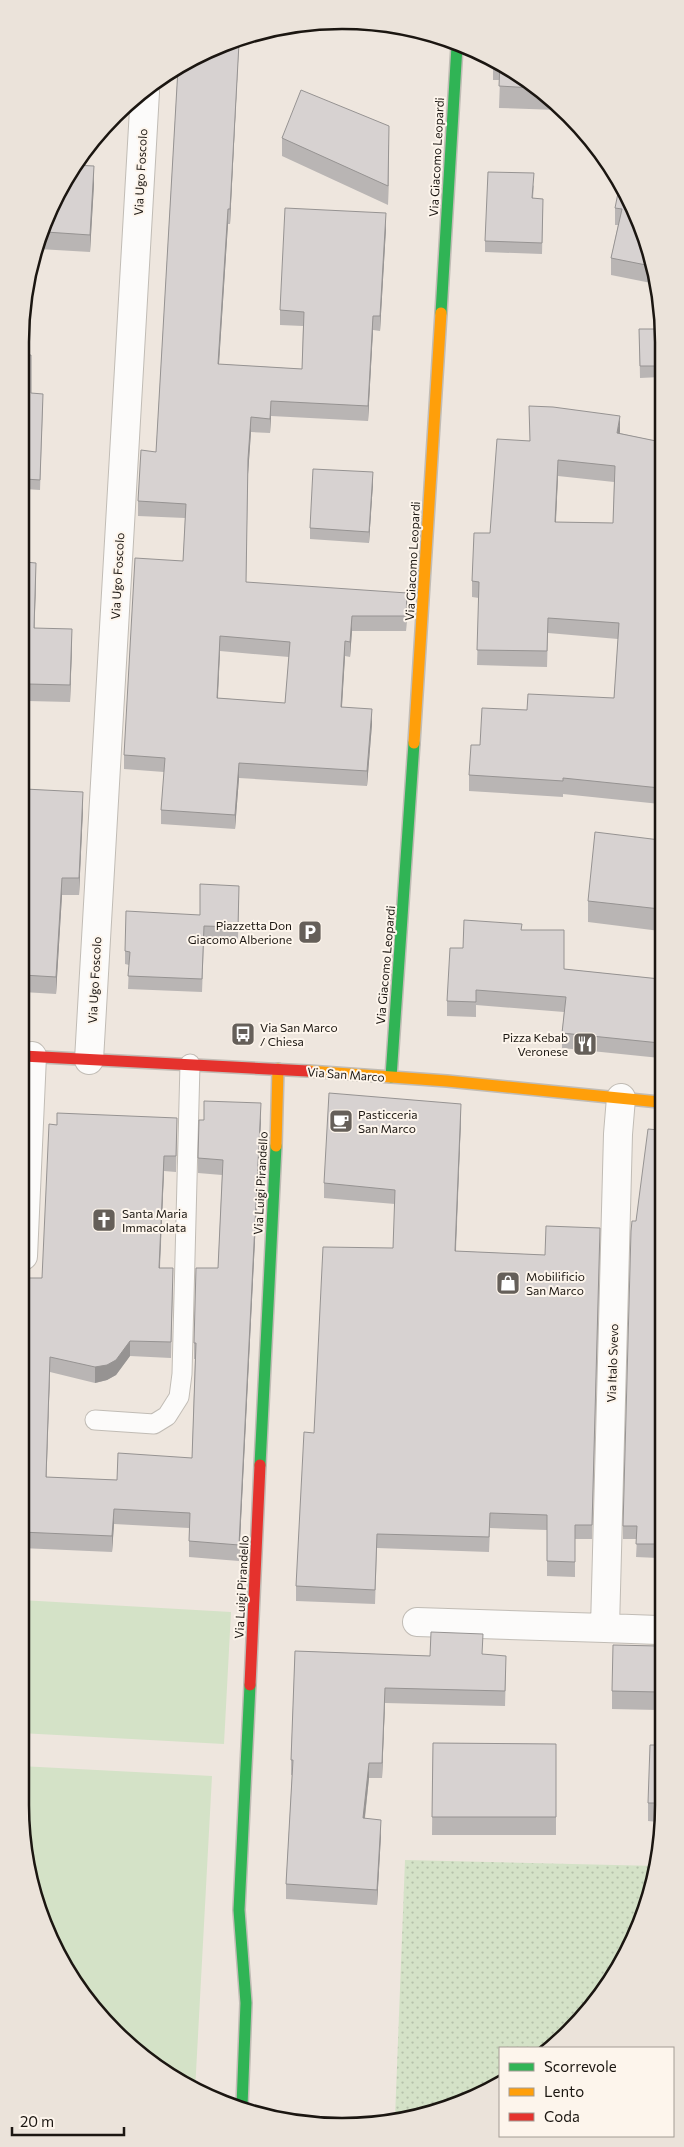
<svg xmlns="http://www.w3.org/2000/svg" width="684" height="2147" viewBox="0 0 684 2147" font-family="Commissioner,sans-serif">
<style>
.grass{fill:url(#grass-dots)}
.pitch{fill:#d4e2c7}
.lines{fill:none;stroke-linecap:round;stroke-linejoin:round}
.lane-casing{stroke:#c1bcb5;stroke-width:21}
.street-casing{stroke:#c1bcb5;stroke-width:30}
.fast-casing{stroke:#c1bcb5;stroke-width:14}
.slow-casing{stroke:#c1bcb5;stroke-width:14}
.jam-casing{stroke:#c1bcb5;stroke-width:14}
.lane{stroke:#fcfbfa;stroke-width:19}
.street{stroke:#fcfbfa;stroke-width:28}
.fast{stroke:#30b455;stroke-width:11}
.slow{stroke:#ff9f0a;stroke-width:11}
.jam{stroke:#e5322d;stroke-width:11}
.wall{fill:#b9b5b4;fill-rule:evenodd}
.shaded-wall{fill:#969392}
.building{fill:#d7d2d1;stroke:#969392;fill-rule:evenodd}
.labels{text-anchor:middle;dominant-baseline:central;stroke-width:4;stroke-linejoin:round;paint-order:stroke}
.street-label{font-size:12px;fill:#1b1611;stroke:#fdf5ec}
.poi-label{font-size:12px;fill:#1b1611;stroke:#fdf5ec;text-anchor:start}
.rim{fill:none;stroke:#1b1611;stroke-width:2.5}
</style>
<defs>
<pattern id="grass-dots" width="8" height="8" patternUnits="userSpaceOnUse" patternTransform="scale(1.25)"><rect width="8" height="8" fill="#d4e2c7"/><path d="M2 2h.1M6 6h.1" fill="none" stroke="#b5c1aa" stroke-width="1.8" stroke-linecap="round"/></pattern>
</defs>
<rect width="100%" height="100%" fill="#eee6de"/>
<!-- grass -->
<path class="grass" d="M405,1860L658,1866V1868L610,1984L545,2048H500V2082L425,2116L395,2118Z"/>
<!-- pitch -->
<path class="pitch" d="M21,1600L231,1612L224,1744L20,1733Z
M20,1766L212,1776L195,2091L100,2018L44,1928L20,1805Z"/>
<g class="lines">
<!-- lane casing -->
<g class="lane-casing">
<path id="lane" d="M95,1420L154,1424L167,1416L179,1397L182,1374L190,1064"/>
</g>
<!-- street casing -->
<g class="street-casing">
<path id="street" d="M89,1060L145,92
M621,1098L618,1134L605,1628L658,1630
M23,1256L32,1056
M417,1622L605,1628"/>
</g>
<!-- fast casing -->
<g class="fast-casing">
<path id="fast" d="M441,313L457,46
M391,1077L414,743
M260,1465L276,1146
M242,2106L246,2003L239,1910L250,1685"/>
</g>
<!-- slow casing -->
<g class="slow-casing">
<path id="slow" d="M414,743L441,313
M308,1071L447,1081L659,1102
M276,1146L278,1069"/>
</g>
<!-- jam casing -->
<g class="jam-casing">
<path id="jam" d="M23,1056L308,1071
M250,1685L260,1465"/>
</g>
<!-- lane -->
<use href="#lane" class="lane"/>
<!-- street -->
<use href="#street" class="street"/>
<!-- fast -->
<use href="#fast" class="fast"/>
<!-- slow -->
<use href="#slow" class="slow"/>
<!-- jam -->
<use href="#jam" class="jam"/>
</g>
<!-- wall -->
<path class="wall" d="M239,43L230,224H228L219,364L302,369L303,326L280,325V310L386,228L380,331L373,330L368,421L271,416L270,433L251,432L248,474L246,582L407,607L406,631H352L350,657L345,656L342,707L372,724L367,786L239,778L235,829L161,824V810L164,772L124,769V755L183,561L185,518L138,516V501L156,452L178,68ZM220,651L289,657L285,703L218,698Z
M493,59L503,63L558,109V110L499,108L500,80H493Z
M282,138L389,145L388,205L282,156Z
M73,165L94,184L90,252L39,249Z
M534,185L533,198L543,210L542,254L485,252V241Z
M631,200L656,284L611,275V258L618,225H615V208Z
M639,329H661V377L640,378Z
M26,355L31,393L43,403L40,490L25,489Z
M619,433L661,442L660,804L563,794V797L469,791V775L480,745L527,710L614,698L618,639L548,633L547,667L477,665L479,598L472,597V581L490,533L530,440ZM558,476L614,482L613,523L556,522Z
M373,483L369,543L310,539V528Z
M25,562L36,580L34,628L72,646L70,702L28,701L25,789L83,809L79,895H62L56,994L23,992Z
M660,840V931L588,922V901Z
M239,900L238,940L204,939L202,992L128,989L129,965L125,964V951L200,915Z
M522,930L564,969L660,979V1058L562,1048V1033L564,1012L476,1005V1017L447,1016V1001L463,948Z
M261,1119L239,1561L189,1557V1528L114,1524L112,1552L21,1548L22,1278H42L177,1134L176,1172L164,1171L160,1268L173,1284L171,1358L130,1356L116,1375L107,1380L95,1383L50,1372L46,1477L117,1480L192,1458L195,1359H194V1343L218,1268L222,1175L198,1173V1158Z
M461,1119L456,1251L545,1255L600,1243L592,1539H575V1577L547,1576V1530L490,1528L489,1552L377,1548L375,1604L296,1601V1586L314,1433L393,1248L395,1204L324,1198V1183Z
M659,1385L657,1463H659L658,1558L636,1557L637,1539H623V1526Z
M658,1646V1710L612,1709V1691Z
M295,1651L430,1656L483,1654L506,1671L505,1706L385,1703L382,1778H369L365,1818L381,1835L377,1905L286,1899V1884L292,1775H291V1760Z
M433,1743L556,1744V1835H432Z
M658,1745V1822L648,1821V1803Z"/>
<!-- shaded-wall -->
<path class="shaded-wall" d="M239,43L230,224V209Z
M389,126V145L388,205V186Z
M94,166V184L90,252V235Z
M228,209V224L218,379V364Z
M386,213V228L380,331V316Z
M373,316V330L368,421V406Z
M271,401V416L270,433V419Z
M620,416V432L617,449V433Z
M251,417V432L248,474V459Z
M558,460V476L555,538V522Z
M373,472V483L369,543V532Z
M36,563V580L34,645V628Z
M407,593V607L406,631V616Z
M352,616V631L350,657V642Z
M72,629V646L70,702V685Z
M220,636V651L217,712V698Z
M345,641V656L341,721V707Z
M28,684V701L25,806V789Z
M372,709V724L367,786V771Z
M239,763V778L235,829V815Z
M83,792V809L79,895V878Z
M62,878V895L56,994V977Z
M261,1103V1119L239,1561V1545Z
M461,1104V1119L455,1266V1251Z
M164,1156V1171L159,1284V1268Z
M130,1341V1356L116,1375L107,1380L95,1383V1367Z
M50,1357V1372L46,1492V1477Z
M114,1509V1524L112,1552V1536Z
M385,1688V1703L382,1778V1763Z
M369,1763V1778L363,1833V1818Z
M381,1820V1835L377,1905V1890Z"/>
<!-- building -->
<path class="building" d="M239,43L230,209H228L218,364L302,369L304,312L280,310L285,208L386,213L380,316H373L368,406L271,401L270,419L251,417L248,459L246,582L407,593L406,616H352L350,642L345,641L341,707L372,709L367,771L239,763L235,815L161,810L165,758L124,755L135,558L183,561L186,504L138,501L141,450L156,452L178,68ZM220,636L290,642L285,703L217,698Z
M500,62L503,63L533,88L499,86Z
M301,90L389,126L388,186L282,138Z
M73,165L94,166L90,235L46,232Z
M488,172L534,173L532,198L543,199L542,243L485,241Z
M620,183L631,200L651,266L611,258L622,209L615,208Z
M639,329H661V366H640Z
M26,355H31V393L43,394L40,480L25,479Z
M529,406L553,407L620,416L617,433L661,442L660,788L563,778V781L469,775L471,745H480L482,708L527,710L528,694L614,698L619,623L548,618L547,651L477,650L479,582L472,581L474,533H490L497,439L530,441ZM558,460L615,466L613,523L555,522Z
M313,469L373,472L369,532L310,528Z
M25,562L36,563L34,628L72,629L70,685L28,684L25,789L83,792L79,878H62L56,977L23,975Z
M595,832L660,840V909L588,901Z
M200,884L239,886L238,927L204,926L202,979L128,976L130,952L125,951L126,911L200,915Z
M464,920L522,924L521,930H564V969L660,979V1043L562,1033L566,997L476,990V1002L447,1001L450,948H463Z
M329,1093L461,1104L455,1251L545,1255L546,1226L600,1228L592,1525H575V1562L547,1561V1515L490,1513L489,1537L377,1534L375,1590L296,1586L304,1432L314,1433L323,1247L393,1248L395,1190L324,1183Z
M204,1101L261,1103L239,1545L189,1541L190,1513L114,1509L112,1536L21,1532L22,1278H42L49,1124L57,1125V1113L177,1118L176,1156H164L159,1268H173L171,1342L130,1341L116,1360L107,1365L95,1367L50,1357L46,1477L117,1480L118,1453L192,1458L196,1343H194L196,1268H218L223,1160L198,1158L199,1120H204Z
M648,1129L659,1130V1370L656,1463H659L658,1544H636L637,1526H623L631,1231L632,1221H636Z
M431,1632L483,1634L482,1654L506,1656L505,1691L385,1688L382,1763H369L363,1818L381,1820L377,1890L286,1884L293,1760H291L295,1651L430,1656Z
M613,1645L658,1646V1692L612,1691Z
M433,1743L556,1744V1817H432Z
M650,1745H658V1803H648Z"/>
<!-- icons -->
<defs>
<g id="parking-square" transform="scale(1.25)"><rect x="-9" y="-9" width="18" height="18" rx="4" fill="#655f59" stroke="#fdf5ec"/><path d="M-3.5-5.5H1a3.5 3.5 0 0 1 0 7H-1V5.5H-3.5ZM-1-3.4V-.6H.8a1.4 1.4 0 0 0 0-2.8Z" fill="#fff"/></g>
<g id="bus-square" transform="scale(1.25)"><rect x="-9" y="-9" width="18" height="18" rx="4" fill="#655f59" stroke="#fdf5ec"/><path d="M-5-6H5V4H4V6H2V4H-2V6H-4V4H-5ZM-3.5-4V0h7V-4ZM-3.5 1.2v1.5H-2V1.2ZM2 1.2v1.5H3.5V1.2Z" fill="#fff"/></g>
<g id="restaurant-square" transform="scale(1.25)"><rect x="-9" y="-9" width="18" height="18" rx="4" fill="#655f59" stroke="#fdf5ec"/><path d="M-5-6h1v4h1v-4h1v4h1v-4h1v5L-1.5 .5V6h-2V.5L-5-1ZM5-6V6H3V1.5H1.5Q1.5-4 5-6Z" fill="#fff"/></g>
<g id="cafe-square" transform="scale(1.25)"><rect x="-9" y="-9" width="18" height="18" rx="4" fill="#655f59" stroke="#fdf5ec"/><path d="M-5.5-4.5H6V0H3Q3 3.5 0 3.5H-2.5Q-5.5 3.5-5.5 0ZM3-3.2v2h1.7v-2ZM-6 4.5H4V6H-6Z" fill="#fff"/></g>
<g id="church-square" transform="scale(1.25)"><rect x="-9" y="-9" width="18" height="18" rx="4" fill="#655f59" stroke="#fdf5ec"/><path d="M-1.2-6h2.4v3.5h3.3v2.4h-3.3V6h-2.4V-.1h-3.3v-2.4h3.3Z" fill="#fff"/></g>
<g id="shop-square" transform="scale(1.25)"><rect x="-9" y="-9" width="18" height="18" rx="4" fill="#655f59" stroke="#fdf5ec"/><path d="M-5-2.5h2.3a2.7 3.5 0 0 1 5.4 0H5L5.5 6h-11ZM-1.5-2.5h3a1.5 2.3 0 0 0-3 0Z" fill="#fff"/></g>
</defs>
<g fill-rule="evenodd">
<use href="#parking-square" x="310" y="932"/>
<use href="#bus-square" x="243" y="1034"/>
<use href="#restaurant-square" x="585" y="1044"/>
<use href="#cafe-square" x="341" y="1121"/>
<use href="#church-square" x="104" y="1220"/>
<use href="#shop-square" x="508" y="1283"/>
</g>
<g class="labels">
<!-- street labels -->
<g class="street-label">
<text transform="translate(436 157) rotate(-87)">Via Giacomo Leopardi</text>
<text transform="translate(140 172) rotate(-87)">Via Ugo Foscolo</text>
<text transform="translate(412 561) rotate(-87)">Via Giacomo Leopardi</text>
<text transform="translate(117 576) rotate(-87)">Via Ugo Foscolo</text>
<text transform="translate(385 965) rotate(-85)">Via Giacomo Leopardi</text>
<text transform="translate(94 980) rotate(-87)">Via Ugo Foscolo</text>
<text transform="translate(346 1074) rotate(4)">Via San Marco</text>
<text transform="translate(260 1183) rotate(-87)">Via Luigi Pirandello</text>
<text transform="translate(612 1363) rotate(-88)">Via Italo Svevo</text>
<text transform="translate(241 1587) rotate(-87)">Via Luigi Pirandello</text>
</g>
<!-- poi labels -->
<g class="poi-label">
<text x="292" y="925" text-anchor="end">Piazzetta Don<tspan x="292" dy="14">Giacomo Alberione</tspan></text>
<text x="260" y="1027">Via San Marco<tspan x="260" dy="14">/ Chiesa</tspan></text>
<text x="568" y="1037" text-anchor="end">Pizza Kebab<tspan x="568" dy="14">Veronese</tspan></text>
<text x="358" y="1114">Pasticceria<tspan x="358" dy="14">San Marco</tspan></text>
<text x="122" y="1213">Santa Maria<tspan x="122" dy="14">Immacolata</tspan></text>
<text x="526" y="1276">Mobilificio<tspan x="526" dy="14">San Marco</tspan></text>
</g>
</g>
<!-- crop -->
<path d="M0 0H684V2147H0ZM342 29H342A313 313 0 0 1 655 342V1805A313 313 0 0 1 342 2118H342A313 313 0 0 1 29 1805V342A313 313 0 0 1 342 29Z" fill="#ebe3da" fill-rule="evenodd"/>
<path class="rim" d="M342 29H342A313 313 0 0 1 655 342V1805A313 313 0 0 1 342 2118H342A313 313 0 0 1 29 1805V342A313 313 0 0 1 342 29Z"/>
<!-- legend -->
<rect x="499" y="2047" width="175" height="90" fill="#fdf5ec" stroke="#a39c94"/>
<rect x="509" y="2063" width="25" height="8" fill="#30b455" stroke="#a39c94"/>
<text x="544" y="2072" font-size="15" fill="#1b1611">Scorrevole</text>
<rect x="509" y="2088" width="25" height="8" fill="#ff9f0a" stroke="#a39c94"/>
<text x="544" y="2097" font-size="15" fill="#1b1611">Lento</text>
<rect x="509" y="2113" width="25" height="8" fill="#e5322d" stroke="#a39c94"/>
<text x="544" y="2122" font-size="15" fill="#1b1611">Coda</text>
<!-- scale -->
<path d="M12 2127v8h112v-8" fill="none" stroke="#1b1611" stroke-width="2.5"/>
<text x="20" y="2127" font-size="15" fill="#1b1611" stroke="#fdf5ec" stroke-width="4" paint-order="stroke">20 m</text>
</svg>
